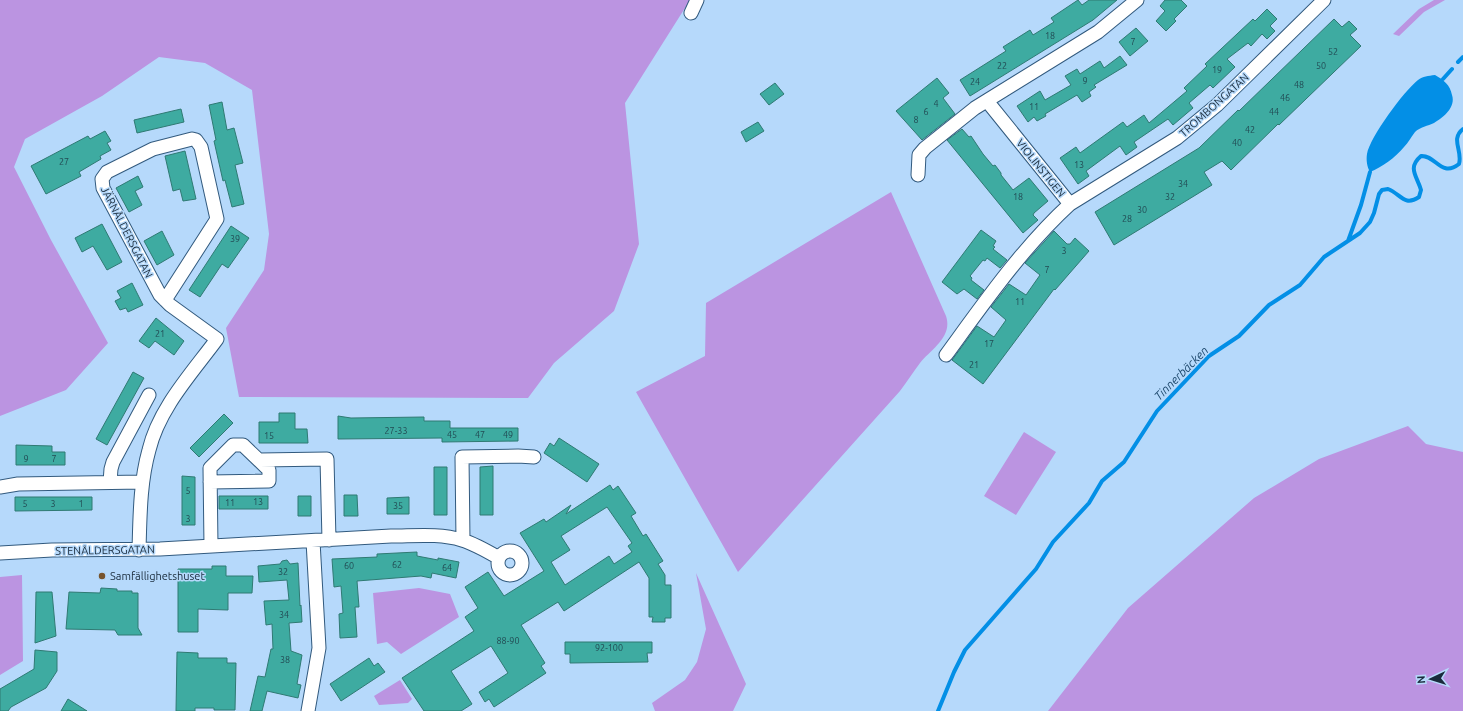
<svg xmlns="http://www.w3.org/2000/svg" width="1463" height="711" viewBox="0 0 1463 711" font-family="Ubuntu,sans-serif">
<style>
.green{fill:#bb94e1}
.water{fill:#038fe6}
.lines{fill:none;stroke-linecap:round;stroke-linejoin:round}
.stream{stroke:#038fe6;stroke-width:4}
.building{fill:#3eaba1;stroke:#2f7a73;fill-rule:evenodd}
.minor-casing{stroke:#325a7e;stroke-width:15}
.minor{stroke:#fff;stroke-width:13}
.poi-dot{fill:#77542d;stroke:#b6d9fb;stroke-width:1.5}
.labels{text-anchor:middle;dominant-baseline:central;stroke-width:3;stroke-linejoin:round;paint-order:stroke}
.number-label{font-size:9px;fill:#224b54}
.street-label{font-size:11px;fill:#192b3b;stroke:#b6d9fb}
.poi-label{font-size:11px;fill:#192b3b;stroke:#b6d9fb;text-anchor:start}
.water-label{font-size:12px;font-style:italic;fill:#1e496d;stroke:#b6d9fb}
</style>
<rect width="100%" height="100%" fill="#b6d9fb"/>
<!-- green -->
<path class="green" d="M0,0H690L625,103L639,244L614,311L554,363L528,398L239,397L226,328L264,270L269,234L252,90L205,63L159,57L102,96L25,139L14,167L51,240L108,343L66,390L0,416Z
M1434,0H1445L1424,12L1399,36L1393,34L1419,9Z
M891,192L946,316C953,337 931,349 920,363C913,372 907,382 900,391L738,572L636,392L705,356L706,303Z
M1408,426L1426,444L1463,452V711H1048L1128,608L1254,498L1319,459Z
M1024,432L1056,452L1016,515L984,496Z
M696,573L746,684L733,711H655L652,703L685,680L697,662L706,629Z
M22,575L23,661L0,675V577Z
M419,588L450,594L459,617L401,654L387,642L377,644L373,593Z
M400,680L412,699L408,703L379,705L374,696Z"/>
<!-- water -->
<path class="water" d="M1435,75C1444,80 1450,85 1452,95C1456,107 1444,117 1434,123C1428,126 1420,127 1415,132C1411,137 1408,143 1404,147C1395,158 1382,167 1370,172C1367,167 1366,160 1367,154C1370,137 1404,91 1418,80C1423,76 1428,76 1435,75Z"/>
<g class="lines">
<!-- stream -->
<path class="stream" d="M1458,62L1463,57
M1443,79L1452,69
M1348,241L1361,205L1370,172
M938,711L954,672L965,650L1036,569L1053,542L1089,503L1102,481L1124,462L1157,411L1209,356L1239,336L1269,305L1300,285L1324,257L1360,233L1370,222L1374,213L1379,194L1382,190L1388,189C1401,194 1404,207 1419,197L1421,190C1417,176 1407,168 1421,156C1436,155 1441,178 1459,164C1463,151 1450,139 1463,129"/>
</g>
<!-- building -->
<path class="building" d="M1078,0L1082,5L1089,0H1117L1093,20L970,96L960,80L1006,51L1003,47L1030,30L1033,35L1054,22L1051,18Z
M1165,0H1181L1187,6L1174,19L1176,21L1166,31L1156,21L1165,11L1160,6Z
M1267,9L1277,19L1270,26L1275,31L1267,39L1262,34L1251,46L1248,43L1227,59L1235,67L1213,88L1210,85L1189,103L1193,108L1173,125L1168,119L1134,142L1137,147L1126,155L1120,146L1086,171L1089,176L1078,184L1060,158L1076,147L1080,153L1123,122L1127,127L1144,115L1149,123L1187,91L1184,88L1207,66L1205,64L1253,19L1255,21Z
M1334,19L1342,27L1349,21L1357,29L1350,35L1361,46L1279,125L1278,124L1231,170L1222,161L1204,172L1212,185L1114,245L1095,212L1199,148L1238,110L1239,111Z
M1136,28L1148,41L1130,56L1119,42Z
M1120,56L1127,65L1094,85L1096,87L1089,92L1091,96L1082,102L1077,95L1045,114L1046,116L1037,121L1034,117L1028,122L1017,106L1040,91L1045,100L1071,85L1065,76L1077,69L1080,74L1100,61L1104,68Z
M937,78L949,93L943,98L955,114L922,140L896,111Z
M775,83L784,94L769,105L760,94Z
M222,102L227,130L234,128L243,163L235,165L244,204L232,207L225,180L223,181L214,141L216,140L209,105Z
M181,109L184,122L137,133L134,120Z
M758,122L764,131L746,142L741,132Z
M962,129L969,137L971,136L983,154L993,166L995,165L1001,173V175L1013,190L1029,178L1048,201L1034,213L1033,215L1038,220L1023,233L947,140Z
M105,131L111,141L107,143L111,150L100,156L101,159L79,172L81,176L46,194L31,166L88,136L90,139Z
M185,151L196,199L183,201L180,189L173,191L165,156Z
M138,176L143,187L135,191L142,205L129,212L116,188Z
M102,224L122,262L107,270L93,246L82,252L75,238Z
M231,226L249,238L228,268L222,264L200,297L189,290Z
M981,230L996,241L993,246L995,247L993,249L1007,260L1000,268L987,258L985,261L983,260L970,276L972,278L971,280L984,290L977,299L964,289L957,294L942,282Z
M162,231L174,255L157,265L144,241Z
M1054,231L1067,244H1070L1075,238L1089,251L1055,290L1054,289L983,384L952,360L977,326L994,337L1006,320L991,307L1009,284L1026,295L1040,275L1025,263Z
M132,283L143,305L128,312L126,308L120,310L115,301L121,298L117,291Z
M156,318L184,341L174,355L155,341L149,348L139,341Z
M133,372L144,378L107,445L96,439Z
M279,413H295V429H307L308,443H259V422H279Z
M224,414L233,423L199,457L190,448Z
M338,416L351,418L424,417V421H450V428H518V441L442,442V438L338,439Z
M559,438L599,464L587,482L544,453L550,443L554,446Z
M16,445L52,446V452H65V465H16Z
M493,466V515H480V467Z
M434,467H447V515H434Z
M182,476L195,477V525H182Z
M610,485L613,490L618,486L636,513L631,516L643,536L646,534L663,561L658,564L665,575V585H671V618H665V622H652L653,617H649V578L639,562L564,611L558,602L521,625L545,663L541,666L546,673L494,707L489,699L485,702L479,692L508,673L491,646L451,671L472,704L461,711H424L402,678L474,631L465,617L478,608L465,587L488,572L504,596L544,571L520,533L544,519L546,522L571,505L566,514ZM607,507L632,543L628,546L632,552L614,564L609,556L565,585L551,562L570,550L561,536Z
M344,495H357L358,516H344Z
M219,496H268V509H219Z
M298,496H311V516H298Z
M15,497H92V510L15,511Z
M409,497V514H387V498Z
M417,552V556L438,560V558L459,562L456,578L432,573L431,578L421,576L357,581L359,607H355L357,637L340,638L339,614L343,613L341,586L334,587L332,559L377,557V554Z
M287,560L290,564L298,563L300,606L301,605L302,622L289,623L291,651L302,655L297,684L301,685L298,698L267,691L262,711H250L258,676L265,677L271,649H273L272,624L266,625L264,601L289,600L287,580L259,582L258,566L280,564L282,561Z
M212,566H226V576H253L252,593H228V610L198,609V632H178V569H212Z
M101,588L117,589V591H132V593H138V628L142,635H118L115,630L66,629L69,592L100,593Z
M36,592H52L56,636L35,643Z
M565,642H652V653H647L648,662L570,663V654H565Z
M35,650L57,652V671L46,688L11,707L8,711H0V689L34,669Z
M177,652L198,653V658H227V663H236L235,710H214V708H195V711H176Z
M369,658L374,666L378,663L385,672L341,701L330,684Z
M68,699L87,711H61Z"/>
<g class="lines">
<!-- minor casing -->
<g class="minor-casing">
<path id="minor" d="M691,13L697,0
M987,101L1070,204
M918,175L919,155L925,148L975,108L1098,32L1137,0
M946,355C984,303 1022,248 1070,204L1177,138L1217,105L1324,0
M260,460L327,459L329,540
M110,482L111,469L113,462L149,395
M210,482L269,481V470L243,445H233L210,468L211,546
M0,487L18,484L142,482
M463,540L462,457L518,456L534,457
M139,550C140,516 140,482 149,450C159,408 192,373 217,339L170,305L160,295L103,188L102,179L107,172L153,149L192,139L196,140L201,147L217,219L165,300
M498 563a12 12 0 1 1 24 0a12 12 0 1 1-24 0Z
M0,553L52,550L160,549L391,536C414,536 439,533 462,540C475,544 487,551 499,558
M308,711L319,648L313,541"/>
</g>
<!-- minor -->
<use href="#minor" class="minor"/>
</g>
<!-- markers -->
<circle class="poi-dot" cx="102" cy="576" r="4"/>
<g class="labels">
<!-- number labels -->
<g class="number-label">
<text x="1050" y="36">18</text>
<text x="1133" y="42">7</text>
<text x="1333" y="52">52</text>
<text x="1002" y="66">22</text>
<text x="1321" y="66">50</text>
<text x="1217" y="70">19</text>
<text x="1085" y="81">9</text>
<text x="975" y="82">24</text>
<text x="1299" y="85">48</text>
<text x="1285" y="98">46</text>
<text x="936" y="104">4</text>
<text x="1034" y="107">11</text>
<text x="926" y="112">6</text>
<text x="1274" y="112">44</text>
<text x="916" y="120">8</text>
<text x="1250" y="130">42</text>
<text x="1237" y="143">40</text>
<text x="64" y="162">27</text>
<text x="1079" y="165">13</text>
<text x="1183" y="184">34</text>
<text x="1018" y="197">18</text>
<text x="1170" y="197">32</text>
<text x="1142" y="210">30</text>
<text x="1127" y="219">28</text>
<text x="235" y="239">39</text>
<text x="1064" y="251">3</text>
<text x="1047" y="270">7</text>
<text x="1020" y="302">11</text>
<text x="160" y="334">21</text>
<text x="989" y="344">17</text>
<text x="974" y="365">21</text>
<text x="396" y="431">27-33</text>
<text x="452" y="435">45</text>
<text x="480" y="435">47</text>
<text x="508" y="435">49</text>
<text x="269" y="436">15</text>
<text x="26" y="459">9</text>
<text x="54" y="459">7</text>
<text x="188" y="491">5</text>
<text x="258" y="502">13</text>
<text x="230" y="503">11</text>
<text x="25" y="504">5</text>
<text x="53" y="504">3</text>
<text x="81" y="504">1</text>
<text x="398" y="506">35</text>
<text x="188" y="519">3</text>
<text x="397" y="565">62</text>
<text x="349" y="566">60</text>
<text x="447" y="568">64</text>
<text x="283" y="572">32</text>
<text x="284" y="615">34</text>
<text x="508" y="641">88-90</text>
<text x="609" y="648">92-100</text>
<text x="285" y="660">38</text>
</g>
<!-- street labels -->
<g class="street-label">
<text transform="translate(1214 105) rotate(-42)">TROMBONGATAN</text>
<text transform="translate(1041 168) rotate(51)">VIOLINSTIGEN</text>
<text transform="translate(127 232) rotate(63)">JÄRNÅLDERSGATAN</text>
<text transform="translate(105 550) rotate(-1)">STENÅLDERSGATAN</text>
</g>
<!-- poi labels -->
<g class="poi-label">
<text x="110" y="576">Samfällighetshuset</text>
</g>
<!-- water labels -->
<g class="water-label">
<text transform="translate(1181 373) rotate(-45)">Tinnerbäcken</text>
</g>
</g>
<!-- north arrow -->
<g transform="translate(1431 679) rotate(266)" stroke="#b6d9fb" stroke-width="3" paint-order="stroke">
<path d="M0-3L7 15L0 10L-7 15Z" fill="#192b3b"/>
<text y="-6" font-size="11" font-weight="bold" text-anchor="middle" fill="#192b3b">N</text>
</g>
</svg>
